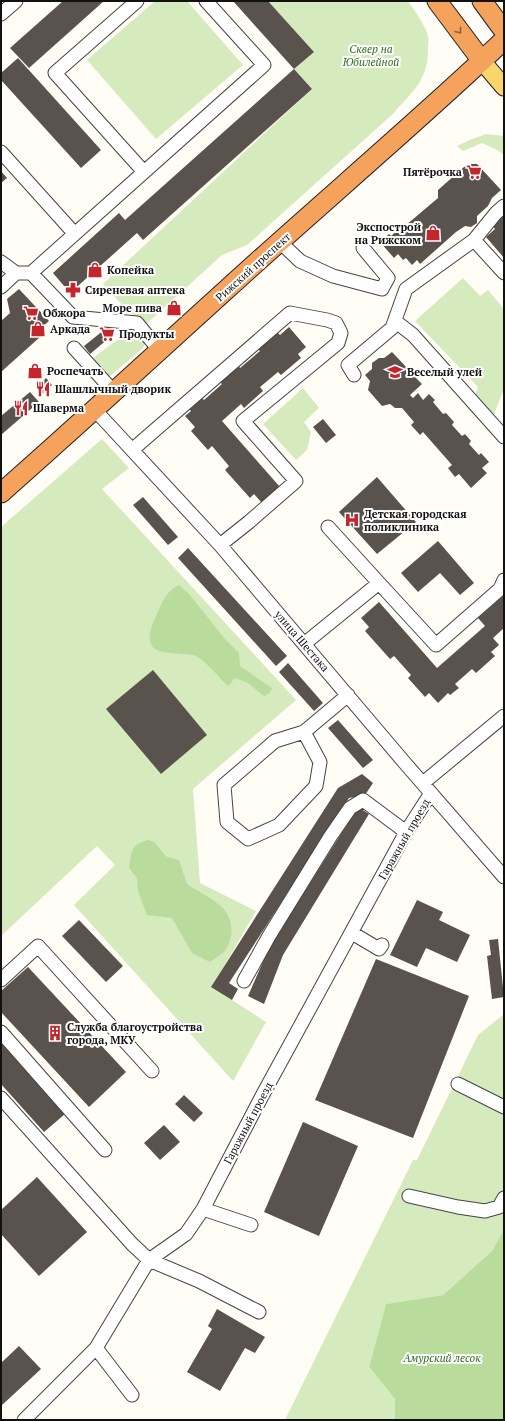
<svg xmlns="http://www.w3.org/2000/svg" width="505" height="1421" viewBox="0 0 505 1421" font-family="'PT Serif',serif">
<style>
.green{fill:#d5ebbd}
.forest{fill:#b9dc9c}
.building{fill:#5a524d}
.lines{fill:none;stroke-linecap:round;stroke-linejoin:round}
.minor-casing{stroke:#444;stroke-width:15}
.major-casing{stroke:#222;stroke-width:19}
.highway-casing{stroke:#222;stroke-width:21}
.minor{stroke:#fff;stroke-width:13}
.major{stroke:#f9d66b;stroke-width:17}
.highway{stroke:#f5a25d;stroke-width:19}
.oneway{stroke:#8e613b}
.labels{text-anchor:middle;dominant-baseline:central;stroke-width:4;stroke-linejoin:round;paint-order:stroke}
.park-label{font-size:11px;font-style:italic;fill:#2f6b1f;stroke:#fff}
.poi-label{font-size:11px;font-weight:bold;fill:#111;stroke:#fff;text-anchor:start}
.street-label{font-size:11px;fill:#111;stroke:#fff}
</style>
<rect width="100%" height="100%" fill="#fffdf5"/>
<!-- green -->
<path class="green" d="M155,1H187L243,65L156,139L87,60Z
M268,1H408C415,11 425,25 428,36C429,40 428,45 428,49C428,78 415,90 396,110L395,112L247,245L222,255L145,325L125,308L103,284L312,89L294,69L314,52Z
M486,134L504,136V155L497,150L482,143L463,151L457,146L472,139Z
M463,278L480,296L488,290L504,309V389L493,417L474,398L478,387L415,321Z
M125,334L141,336L145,343L143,348L110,376L102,375L89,361Z
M303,388L319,408L304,422L311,432L307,450L296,460L263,424Z
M102,439L129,468L102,489L296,700L193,789L200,883L256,911L212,987L266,1022L233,1081L74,905L115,865L97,846L1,936V527Z
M504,1014V1229L492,1251L443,1295L386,1304L369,1367L395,1399V1420H285L413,1160H417L478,1035Z"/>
<!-- forest -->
<path class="forest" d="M179,585L189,594L225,639L239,653L240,666L272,688L270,693L264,696L248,683L235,678L228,686C219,678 204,658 193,655C190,654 185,654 181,654C174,653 166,653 160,651C142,646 152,625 157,614C162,602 167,590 179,585Z
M148,840L154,842L167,857L179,860L187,884C197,891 209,896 218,904C234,915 235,936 225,951C221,955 214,959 210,962L192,953L172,918L147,915L138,891L137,878L129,868C132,850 130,845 148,840Z
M504,1229V1420H395V1399L369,1367L386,1304L443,1295L492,1251Z"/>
<!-- building -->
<path class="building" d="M63,1H104L29,68L10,48Z
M233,1H268L314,52L294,69Z
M18,58L101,150L81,168L1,80V73Z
M294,69L312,89L143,240L137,233L70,293L53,273L119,213L125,220Z
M471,164H477L501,190L492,198L488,206L477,216V223L471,227L465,226L456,232L420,264L417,260L412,265L406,258L403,260L398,254L394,258L380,242L389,234L391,236L398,230L399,231L438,198V190L464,167Z
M1,171L7,178L1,183Z
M504,212V258L486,237L495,229L491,223Z
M19,289L49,321L38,331L40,337L1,372V321L10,313L7,299Z
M109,326L115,333L90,354L84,346Z
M289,327L306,347L298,354L301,358L281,375L278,372L260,387L263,391L244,408L241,404L222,421L280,487L262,503L254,494L250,498L225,470L229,466L212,446L208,450L191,431L195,427L185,416L191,411L187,407L200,396L204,400L222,384L219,381L237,364L240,368L260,351L257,348L276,331L280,335Z
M392,352L408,369L412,368L417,373L416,378L422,384L410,395L413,398L418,393L423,400L429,394L435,400L433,402L443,414L446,413L454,422L452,425L462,436L465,434L471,441L469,444L479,455L481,453L489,462L482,468L487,473L471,488L459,474L455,477L448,468L452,465L423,432L420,435L411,425L414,422L402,408H395L390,404L382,406L368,390L370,381L365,375L372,369V363L379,358H384Z
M46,378L52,385L43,393L37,387Z
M30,392L39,402L1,435V416Z
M323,419L336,435L326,443L313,427Z
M377,477L416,522L377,554L339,512Z
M143,497L178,537L168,545L133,505Z
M438,541L474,583L460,595L440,573L418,592L401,573Z
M188,548L287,656L276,666L178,558Z
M504,595V628L493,638L499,645L491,652L495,656L476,673L472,669L455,684L459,688L450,695L448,693L438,703L429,693L425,697L408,678L411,675L394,656L390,659L365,631L369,627L361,618L379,602L437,668L485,626L478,618Z
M288,663L323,703L314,711L279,672Z
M153,670L207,735L161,774L106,709Z
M338,720L373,760L363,768L328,728Z
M362,774L373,783L365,795L349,798L229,983L238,989L232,1000L211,987L338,788Z
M358,807L369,814L283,955L264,1004L248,996L269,948Z
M417,900L443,912L439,920L470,935L457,962L426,948L417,967L390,955Z
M79,920L123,966L106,982L62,936Z
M498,939L504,997L492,999L487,956L491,955L489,940Z
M376,959L469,996L413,1138L315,1100Z
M28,967L126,1072L89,1107L1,1012V991Z
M1,1042L65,1114L44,1132L1,1084Z
M184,1095L203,1113L194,1122L175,1104Z
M303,1122L358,1146L319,1236L264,1212Z
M164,1125L180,1142L160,1160L144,1143Z
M37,1177L87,1232L39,1276L1,1234V1210Z
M217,1309L265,1337L255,1353L245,1348L220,1391L187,1372L212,1329L208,1326Z
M19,1346L41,1369L1,1406V1363Z"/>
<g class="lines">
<!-- minor casing -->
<g class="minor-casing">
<path id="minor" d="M137,1L55,73L144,172
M1,14L16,1
M1,152L74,233
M474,240L504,273
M280,242L300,261L333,276L382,289L388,278L363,248
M1,262L16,273
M31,273L264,65L206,1
M1,287L16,273H31L73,317L137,323L159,350
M395,321L413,335L504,437
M74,348L114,392
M354,375L348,365L392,328L406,289L474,240L496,213L504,206
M95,410L220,545L404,762L504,877
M132,450L290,313L327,320L336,323L341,333L338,343L243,421L296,481L249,522L220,545
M328,527L379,583
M304,644L379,583L436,645L500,589L504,580
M304,732L320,762L316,786L279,825L248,839L227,822L224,785L275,741L304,732L348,695
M423,783L504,716
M352,933L379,949L382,945
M1,980L38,946L152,1071
M244,981L269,936L330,837L350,808L363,800L406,832
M1,1032L105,1150
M458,1084L504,1107
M1,1098L132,1244L149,1260L199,1281L259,1312
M409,1196L458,1207L485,1211L499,1207L504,1198
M203,1209L251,1225
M96,1348L132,1395
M24,1420L96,1348L149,1260L186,1234L203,1209L262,1096L406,832L431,793"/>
</g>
<!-- major casing -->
<g class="major-casing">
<path id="major" d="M482,61L504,87"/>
</g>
<!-- highway casing -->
<g class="highway-casing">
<path id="highway" d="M437,1L482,61
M482,1L504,31
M1,493C77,426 151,358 226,290C318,206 413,126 504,40"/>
</g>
<!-- minor -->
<use href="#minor" class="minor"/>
<!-- major -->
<use href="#major" class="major"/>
<!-- highway -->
<use href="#highway" class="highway"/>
</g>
<!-- one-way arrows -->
<defs><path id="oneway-chevron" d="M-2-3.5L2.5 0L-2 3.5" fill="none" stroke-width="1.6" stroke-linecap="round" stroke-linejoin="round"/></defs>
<use class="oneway" href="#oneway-chevron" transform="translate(459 31) rotate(52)"/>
<!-- icons -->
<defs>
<g id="supermarket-bare" transform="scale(1.2)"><path d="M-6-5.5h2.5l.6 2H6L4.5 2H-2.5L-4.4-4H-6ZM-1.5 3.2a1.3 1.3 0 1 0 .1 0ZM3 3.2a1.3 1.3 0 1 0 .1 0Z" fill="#c4262e" stroke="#fff" stroke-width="2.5" paint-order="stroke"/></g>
<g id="shop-bare" transform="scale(1.2)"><path d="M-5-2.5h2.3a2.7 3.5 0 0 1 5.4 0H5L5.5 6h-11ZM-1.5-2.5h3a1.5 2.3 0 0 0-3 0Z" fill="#c4262e" stroke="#fff" stroke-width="2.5" paint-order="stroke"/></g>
<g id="pharmacy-bare" transform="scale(1.2)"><path d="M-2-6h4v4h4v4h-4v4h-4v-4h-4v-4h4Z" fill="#c4262e" stroke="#fff" stroke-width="2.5" paint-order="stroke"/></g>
<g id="school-bare" transform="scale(1.2)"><path d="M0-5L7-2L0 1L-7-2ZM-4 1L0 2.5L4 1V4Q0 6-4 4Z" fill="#c4262e" stroke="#fff" stroke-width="2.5" paint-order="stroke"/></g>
<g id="restaurant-bare" transform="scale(1.2)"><path d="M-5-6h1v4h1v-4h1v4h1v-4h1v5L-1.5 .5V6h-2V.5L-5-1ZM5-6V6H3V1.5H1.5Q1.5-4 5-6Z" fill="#c4262e" stroke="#fff" stroke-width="2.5" paint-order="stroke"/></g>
<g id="hospital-bare" transform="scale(1.2)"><path d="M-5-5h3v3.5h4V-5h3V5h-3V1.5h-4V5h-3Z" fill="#c4262e" stroke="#fff" stroke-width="2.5" paint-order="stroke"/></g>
<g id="building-bare" transform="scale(1.2)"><path d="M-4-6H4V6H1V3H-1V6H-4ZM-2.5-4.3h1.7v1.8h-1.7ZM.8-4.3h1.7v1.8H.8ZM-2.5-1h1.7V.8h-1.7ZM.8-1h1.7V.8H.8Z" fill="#c4262e" stroke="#fff" stroke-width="2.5" paint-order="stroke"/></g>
</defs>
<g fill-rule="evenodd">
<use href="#supermarket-bare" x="474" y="172"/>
<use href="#shop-bare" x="433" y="233"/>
<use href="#shop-bare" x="95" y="270"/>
<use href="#pharmacy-bare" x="73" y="290"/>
<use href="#shop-bare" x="174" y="308"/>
<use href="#supermarket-bare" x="31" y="313"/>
<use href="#shop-bare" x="38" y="329"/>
<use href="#supermarket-bare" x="107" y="334"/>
<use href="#shop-bare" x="35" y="371"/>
<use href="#school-bare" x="395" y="372"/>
<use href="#restaurant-bare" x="43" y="389"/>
<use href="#restaurant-bare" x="21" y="408"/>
<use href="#hospital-bare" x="352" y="520"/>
<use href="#building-bare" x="55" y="1033"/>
</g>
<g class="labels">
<!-- park labels -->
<g class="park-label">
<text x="371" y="49">Сквер на<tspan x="371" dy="13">Юбилейной</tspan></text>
<text x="442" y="1358">Амурский лесок</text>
</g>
<!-- poi labels -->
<g class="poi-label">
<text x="462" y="172" text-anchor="end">Пятёрочка</text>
<text x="421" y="227" text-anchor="end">Экспострой<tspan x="421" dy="13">на Рижском</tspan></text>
<text x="107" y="270">Копейка</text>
<text x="85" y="290">Сиреневая аптека</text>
<text x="162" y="308" text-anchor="end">Море пива</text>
<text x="43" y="313">Обжора</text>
<text x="50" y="329">Аркада</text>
<text x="119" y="334">Продукты</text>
<text x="47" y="371">Роспечать</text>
<text x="407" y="372">Веселый улей</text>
<text x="55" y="389">Шашлычный дворик</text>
<text x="33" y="408">Шаверма</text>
<text x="364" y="514">Детская городская<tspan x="364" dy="13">поликлиника</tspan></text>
<text x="67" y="1027">Служба благоустройства<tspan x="67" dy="13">города, МКУ</tspan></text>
</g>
<!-- street labels -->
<g class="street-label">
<text transform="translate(253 267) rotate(-42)">Рижский проспект</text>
<text transform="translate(302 641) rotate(49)">улица Шестака</text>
<text transform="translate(404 839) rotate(-60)">Гаражный проезд</text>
<text transform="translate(248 1123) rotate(-62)">Гаражный проезд</text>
</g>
</g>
<!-- border -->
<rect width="505" height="1421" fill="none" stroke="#111111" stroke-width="4"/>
</svg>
